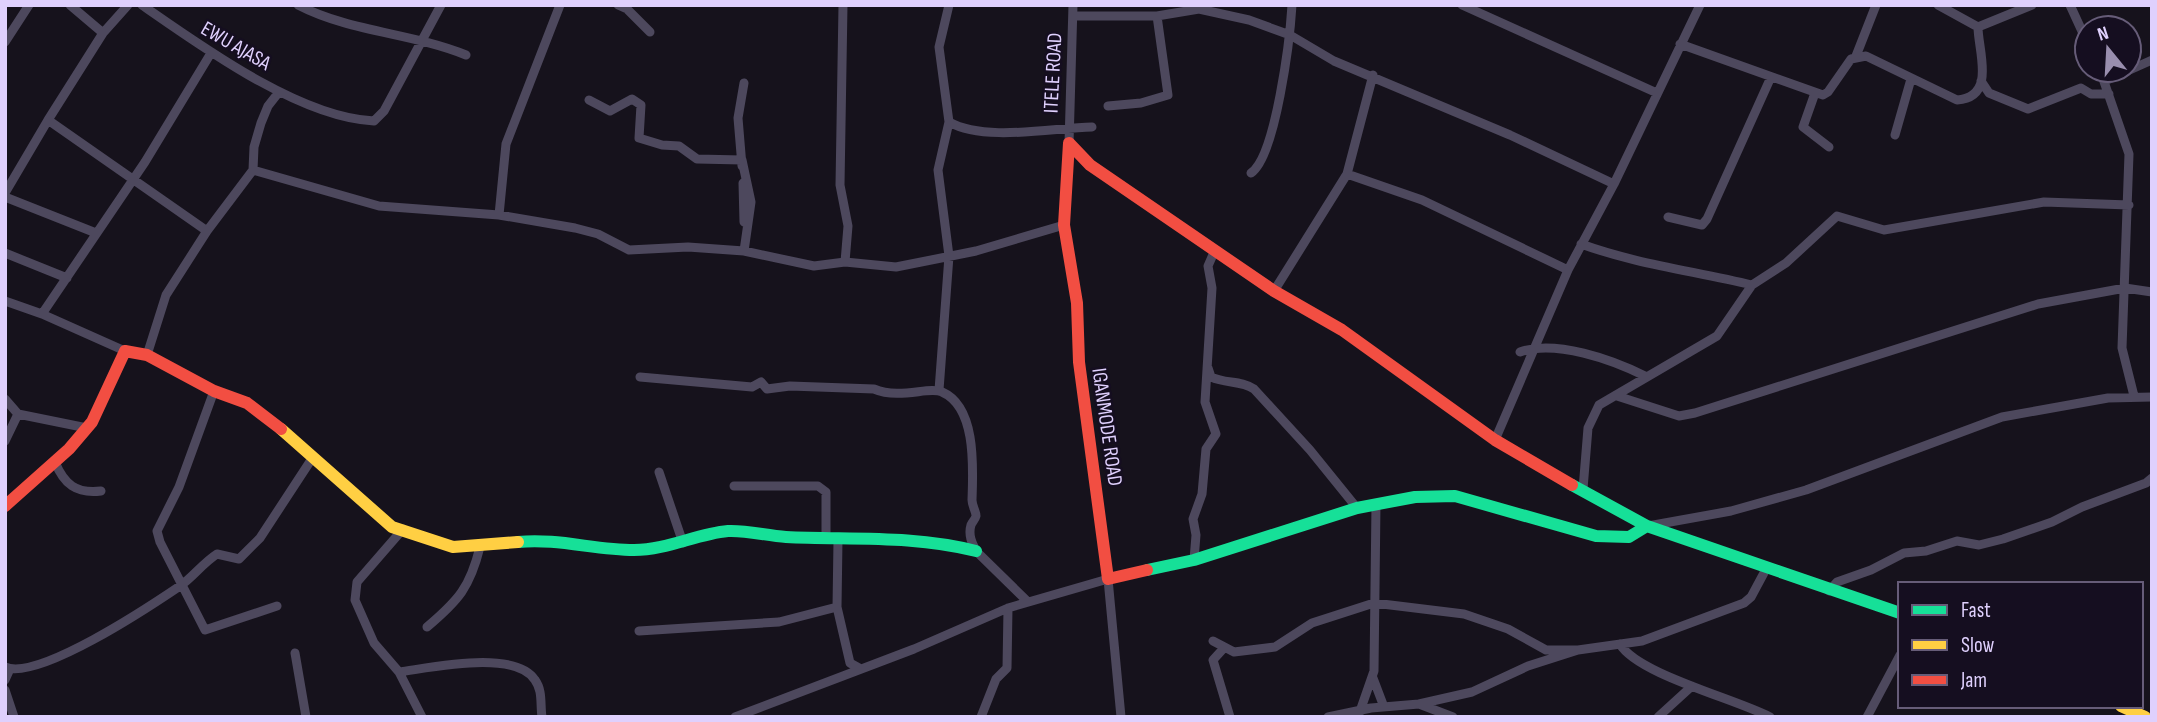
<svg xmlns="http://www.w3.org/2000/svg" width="2157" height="722" viewBox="0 0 2157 722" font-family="'Sofia Sans Condensed',sans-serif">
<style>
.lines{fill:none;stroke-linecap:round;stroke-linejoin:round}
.street{stroke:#4d485d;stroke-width:9}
.fast{stroke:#16e098;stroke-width:12}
.slow{stroke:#ffcf43;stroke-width:12}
.jam{stroke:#f24e42;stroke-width:12}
.labels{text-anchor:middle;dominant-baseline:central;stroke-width:5;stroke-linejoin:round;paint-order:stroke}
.street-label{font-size:21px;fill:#dfd0fd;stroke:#150e20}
</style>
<rect width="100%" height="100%" fill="#16121c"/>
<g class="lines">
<!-- street -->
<path class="street" d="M70,5L103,33
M128,5L103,33L48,120L207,231
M142,5C201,46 300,118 374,121L384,111L441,5
M298,5C350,32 412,33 466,55
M618,5L627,9L650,32
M843,5L840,185L848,226L845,262
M1462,5L1657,93
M1938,5L1978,27
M2070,5L2087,42
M1073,16H1157L1199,9L1249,20L1290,35L1334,61L1510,135L1614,184
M1978,27L2032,5
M5,42L29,5
M1680,44L1823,95L1828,92L1851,59L1866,56L1957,100C1997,97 1978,51 1978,27
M1856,56L1876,5
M2100,70L2129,154L2122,348L2134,396
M1981,81L1989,93L2028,109L2081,88L2091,94H2109
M2105,81L2152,60
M1815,93L1803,127L1829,147
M589,100L610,111L632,99L641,105L639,138L662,145L679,146L697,159L742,160L751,202L744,251
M1108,106L1141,103L1168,95L1157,16
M949,122C985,142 1051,128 1092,127
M1895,135L1911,79
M1069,143L1073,5
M742,166L738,118L744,83
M253,170L379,206L499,215L575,228L598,234L629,250L688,247L744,251L814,266L845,262L896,267L976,251L1064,225
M1251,173C1276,156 1290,38 1292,5
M1347,174L1422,200L1568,270
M743,183L744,222
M5,193L48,120
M5,197L96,233
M499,215L506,144L560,5
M1668,217L1702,225L1707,219L1771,77
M1581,244C1636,264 1694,271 1752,285
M5,253L67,278
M1274,291L1347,174L1373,75
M5,301L42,314L145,162L211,53
M42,314L125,351
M1520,352C1555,339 1613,360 1645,376
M147,355L166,295L207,231L253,170L254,147L261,123L268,106L279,92
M1208,368L1211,377C1226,384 1241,380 1254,389L1310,450L1357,508
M640,377L752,387L761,382L767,389L790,386L874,389C900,400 929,386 942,392C977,407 973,469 972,500C972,506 976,511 976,516C975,520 972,522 971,525C968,535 972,543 976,551L1027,601
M939,390L949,256L938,170L949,122L939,47L949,5
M214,391L179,487L157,531L160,542L205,630L277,606
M1617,396L1679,416L1695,413L2038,304L2125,288L2152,292
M5,399L18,414L87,428
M1495,440L1568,270L1614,184L1700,5
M5,441L18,414
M55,462C64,484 76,494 101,491
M659,472L683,543
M734,486H818L826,492V537
M1583,489L1588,428L1599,405L1717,336L1752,285L1786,263L1837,216L1884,230L2044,202L2129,205
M1648,526L1731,511L1806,490L2002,417L2108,398L2152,397
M403,529L357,582L355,600L374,643L399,672L422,717
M838,540L837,607L850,663L859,668
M1194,560L1196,535L1193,519L1202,494L1206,449L1216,434L1205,402L1212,288L1208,266L1215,250
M1829,591L1837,582L1871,570L1904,553L1926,551L1957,541L1979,545L2003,539L2052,522L2082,507L2146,483L2152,478
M427,627C459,600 470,587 480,547
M639,631L779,622L837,607
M1213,641L1234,652L1275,647L1312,623L1374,603L1464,614L1508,629L1546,650H1578
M1620,644C1637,674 1736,699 1770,717
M1223,649L1213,660L1230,717
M295,653L306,717
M5,667C38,681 149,607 180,586C193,577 203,563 217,554L239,559L260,538L313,457
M399,672C430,668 515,649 535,680C543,691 540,704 542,717
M1373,678L1384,707
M5,680L10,669
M5,690L14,717
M1419,704L1472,692L1528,666L1578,650L1642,641L1744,603L1751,597L1766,569
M735,717L914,649L1008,608L1108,579L1121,717
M981,717L996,679L1007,668L1008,608
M1328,717L1371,708L1419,704L1453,717
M1358,717L1374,671L1376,504
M1658,717L1692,686
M1867,717L1900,655"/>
<!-- fast -->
<path class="fast" d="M1572,485L1647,526L1900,613
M518,542C557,538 595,550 634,550C667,550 696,534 728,531C747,530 767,536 786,537C850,540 913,535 976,551
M1147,570L1194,560L1357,508L1415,497L1455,496L1596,536L1629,537L1647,526"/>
<!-- slow -->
<path class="slow" d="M281,429L392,527L453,547L518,542
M2121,706L2145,717"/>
<!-- jam -->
<path class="jam" d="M1069,143L1064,225L1077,303L1079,362L1108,579L1147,570
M1069,143L1090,165L1274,291L1342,330L1495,440L1572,485
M5,506L69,449L92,422L125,351L147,355L214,391L247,403L281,429"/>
</g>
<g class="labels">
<!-- street labels -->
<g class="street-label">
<text transform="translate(236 46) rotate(30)">EWU AJASA</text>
<text transform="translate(1053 73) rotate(-87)">ITELE ROAD</text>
<text transform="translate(1107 427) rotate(82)">IGANMODE ROAD</text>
</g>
</g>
<!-- border -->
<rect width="2157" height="722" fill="none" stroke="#dfd0fd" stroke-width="14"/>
<!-- legend -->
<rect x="1898" y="582" width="245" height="126" fill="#150e20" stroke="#665c78" stroke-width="2"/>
<rect x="1912" y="605" width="35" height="10" fill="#16e098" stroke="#665c78" stroke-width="2"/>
<text x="1961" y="617" font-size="21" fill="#dfd0fd">Fast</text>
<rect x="1912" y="640" width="35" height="10" fill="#ffcf43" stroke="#665c78" stroke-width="2"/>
<text x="1961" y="652" font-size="21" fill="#dfd0fd">Slow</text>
<rect x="1912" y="675" width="35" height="10" fill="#f24e42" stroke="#665c78" stroke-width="2"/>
<text x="1961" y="687" font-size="21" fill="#dfd0fd">Jam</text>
<!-- north arrow -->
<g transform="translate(2108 49) rotate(342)"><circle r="33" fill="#150e20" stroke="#665c78" stroke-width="2"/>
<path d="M0-5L12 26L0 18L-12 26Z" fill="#998eae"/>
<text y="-10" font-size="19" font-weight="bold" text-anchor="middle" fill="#dfd0fd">N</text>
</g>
</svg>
